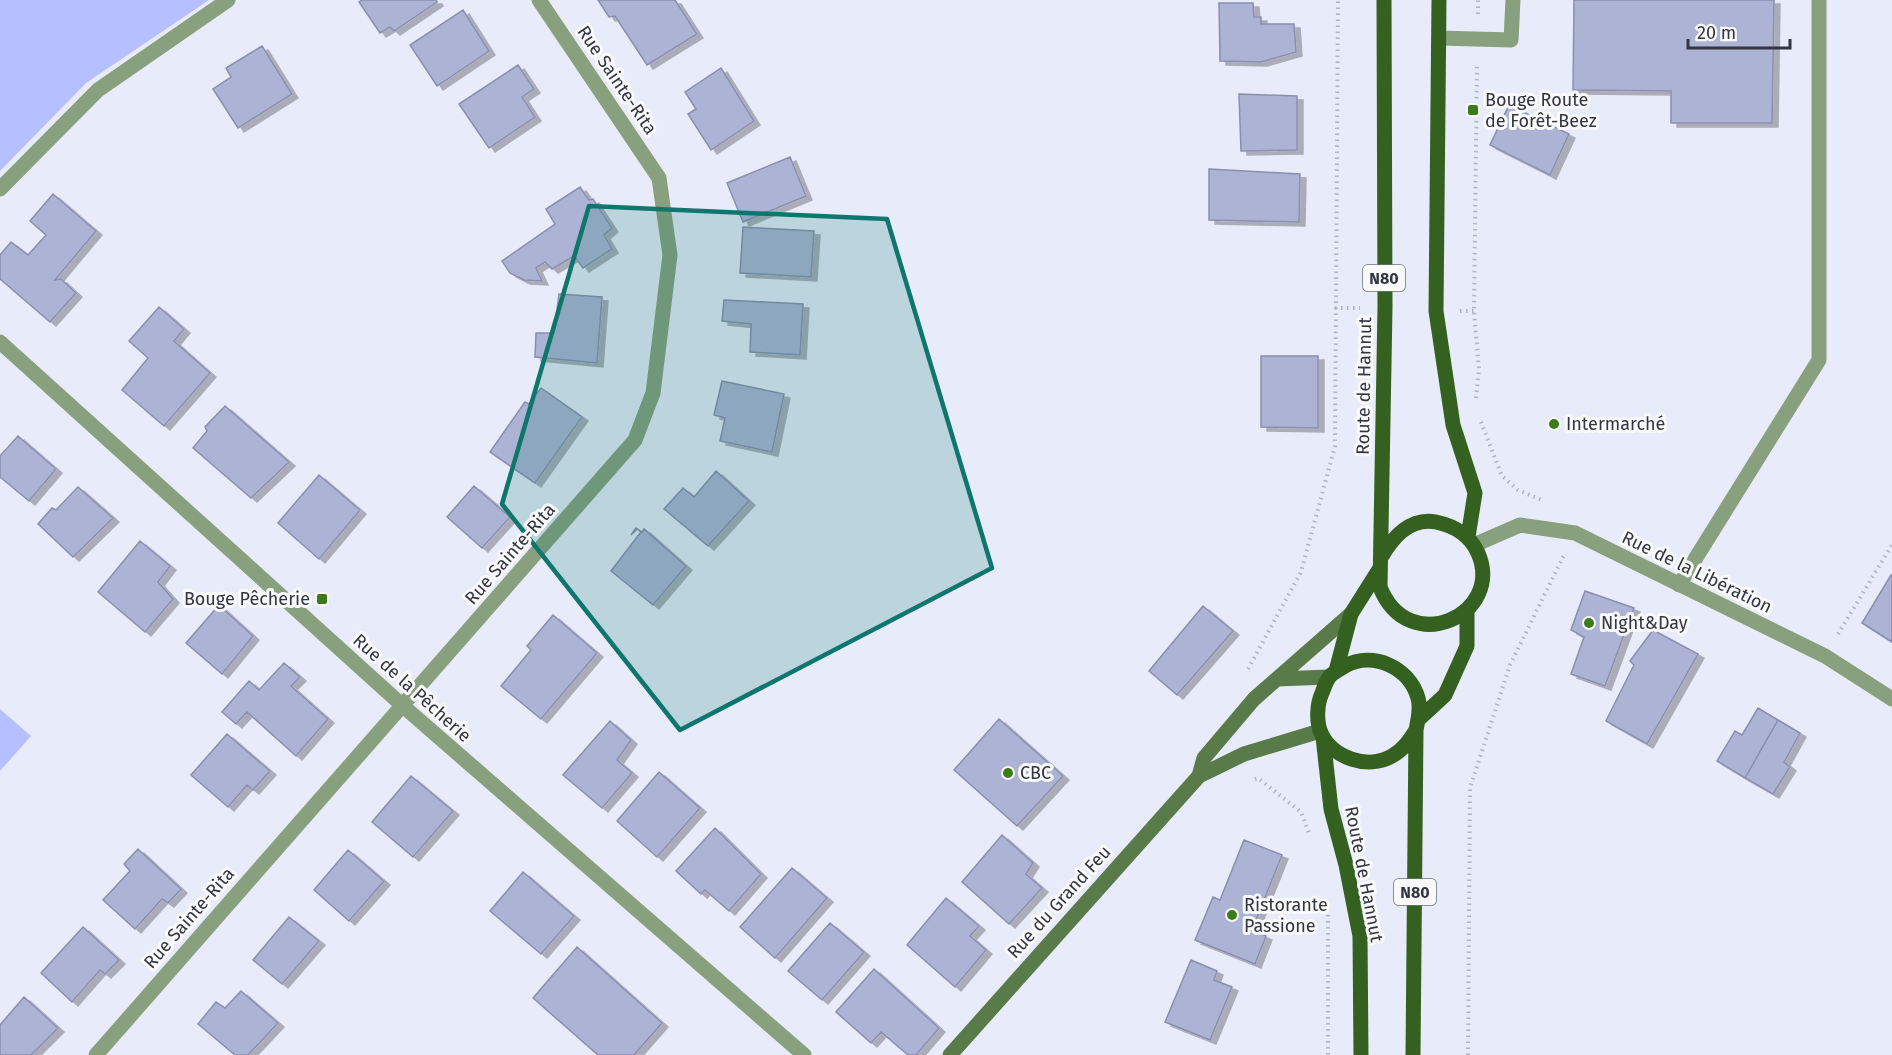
<svg xmlns="http://www.w3.org/2000/svg" width="1892" height="1055" viewBox="0 0 1892 1055" font-family="'Fira Sans',sans-serif">
<style>
.green{fill:#b6bfff}
.building{fill:#adb3d4;stroke:#8a8faf;stroke-width:1.5;filter:url(#shadow)}
.lines{fill:none;stroke-linecap:round;stroke-linejoin:round}
.path{stroke:#b0b3c0;stroke-width:4;stroke-dasharray:1.5 4.5;stroke-linecap:butt}
.lane{stroke:#88a07e;stroke-width:15}
.street{stroke:#88a07e;stroke-width:15}
.secondary{stroke:#587b49;stroke-width:15}
.primary{stroke:#356120;stroke-width:15}
.marked{fill:#0f766e;fill-opacity:0.2;stroke:#0f766e;stroke-width:4.5;stroke-linejoin:round}
.poi-dot{fill:#3c7b19;stroke:#f9f9f9;stroke-width:2}
.labels{text-anchor:middle;dominant-baseline:central;stroke-width:6;stroke-linejoin:round;paint-order:stroke}
.shield{fill:#f9f9f9;stroke:#6e7079;stroke-width:1.5}
.shield-label{font-size:16px;font-weight:bold;fill:#323542}
.street-label{font-size:18px;fill:#323542;stroke:#f9f9f9}
.poi-label{font-size:18px;fill:#323542;stroke:#f9f9f9;text-anchor:start}
</style>
<defs>
<filter id="shadow"><feDropShadow dx="6" dy="4" stdDeviation="0" flood-color="#0004"/></filter>
</defs>
<rect width="100%" height="100%" fill="#e8ebf9"/>
<!-- green -->
<path class="green" d="M0,0H209L86,83L0,171Z
M0,709L31,736L0,771Z"/>
<!-- building -->
<path class="building" d="M362,0H436L437,2L394,31L390,27L380,33L359,2Z
M598,0H675L697,34L647,65L615,16L609,17Z
M1574,0H1774L1772,123H1671V91L1573,90Z
M1219,3H1253L1254,17H1261V24H1294L1296,52L1261,62L1220,61Z
M463,10L489,51L437,86L410,45Z
M262,46L292,94L238,128L213,89L231,77L226,68Z
M518,65L534,89L522,97L535,117L489,148L459,104Z
M721,68L754,121L711,150L688,114L696,109L685,92Z
M1239,94L1297,96V150L1241,151Z
M1509,105L1569,134L1550,175L1490,145Z
M790,157L806,196L743,222L727,183Z
M1209,169L1300,174L1299,222L1209,220Z
M580,187L589,200L593,199L612,228L604,235L612,249L583,268L574,256L552,269L545,262L536,268L542,281L524,280L510,273L502,261L555,224L546,209Z
M53,194L96,231L55,280L61,279L76,293L50,322L0,279V255L11,242L28,255L46,235L30,221Z
M743,227L814,231L811,277L740,273Z
M559,294L602,297L597,363L535,357L536,333H554Z
M724,300L803,304L800,355L750,352L751,324L722,321Z
M159,307L184,329L174,341L210,373L164,426L122,390L148,358L129,341Z
M1261,356H1318V428L1261,427Z
M722,381L784,394L772,452L720,441L725,418L714,415Z
M541,388L582,417L535,483L490,452L525,402L529,404Z
M225,406L289,462L251,498L193,448L207,431L205,427Z
M18,436L56,469L29,501L0,477V456Z
M716,471L749,501L708,546L664,509L683,488L694,497Z
M319,475L360,510L319,559L278,523Z
M474,486L510,517L482,548L447,517Z
M78,487L113,518L73,557L38,524L52,508L56,510Z
M636,528L642,532L644,529L686,566L653,605L611,571L641,532L637,529L631,535Z
M140,541L170,566L158,582L173,599L145,632L98,592Z
M1891,575L1892,576V642L1862,623Z
M1585,591L1634,608L1605,686L1571,674L1584,637L1571,630Z
M219,605L253,636L222,674L186,643Z
M1203,606L1233,631L1177,695L1149,671Z
M553,615L597,653L541,719L501,686L531,650L527,646Z
M1653,630L1698,654L1647,744L1606,721L1634,665L1630,661Z
M284,663L300,677L291,686L328,719L296,756L247,712L236,724L222,712L249,681L259,690Z
M1758,708L1778,720L1745,778L1717,761L1735,731L1742,735Z
M999,719L1063,776L1017,826L954,770Z
M1778,720L1800,733L1784,762L1790,767L1773,794L1745,778Z
M610,721L631,740L617,760L632,773L602,808L563,775Z
M227,734L270,771L253,790L247,785L228,807L191,775Z
M659,772L700,808L657,857L617,821Z
M411,776L453,811L413,857L372,822Z
M715,828L761,874L729,911L705,890L701,894L676,871Z
M1002,835L1033,863L1026,874L1042,888L1009,924L962,882Z
M1244,840L1282,855L1252,930L1266,936L1255,964L1195,940L1213,897L1220,900Z
M138,849L181,889L168,903L162,899L135,929L103,900L130,871L124,864Z
M348,850L384,881L349,921L314,890Z
M792,868L827,898L775,958L740,927Z
M523,872L574,916L541,954L490,911Z
M946,898L979,926L970,936L986,950L955,987L907,945Z
M289,917L319,941L282,984L253,960Z
M830,923L864,952L822,1000L788,971Z
M83,927L119,960L105,974L100,970L72,1002L41,973Z
M577,947L662,1023L634,1055H598L533,998Z
M1191,960L1217,971L1214,980L1232,987L1210,1040L1165,1022Z
M874,969L939,1028L916,1055H908L881,1032L871,1043L836,1012Z
M241,991L278,1023L248,1055H235L198,1024L216,1002L225,1008Z
M24,997L58,1028L31,1055H0V1025Z"/>
<g class="lines">
<!-- path -->
<path class="path" d="M1478,14V0
M1335,308H1360
M1460,311H1474
M1476,398L1479,369L1474,311L1477,64
M1481,422L1502,476L1518,490L1544,501
M1838,634L1892,545
M1248,669L1301,572L1335,446L1338,0
M1255,779L1258,778L1301,812L1309,833
M1328,915V1055
M1468,1055L1470,788L1510,665L1564,555"/>
<!-- lane -->
<path class="lane" d="M1439,38L1511,40L1513,0
M1679,585L1819,360V0"/>
<!-- street -->
<path class="street" d="M0,189L98,90L228,0
M0,342L403,706L804,1055
M1474,545L1520,525L1575,533L1825,656L1892,699
M96,1055C275,849 456,645 635,440L653,393L670,255L659,178L539,0"/>
<!-- secondary -->
<path class="secondary" d="M1277,679L1329,677
M1199,776L1204,758L1254,699L1351,614
M950,1055L1199,776L1244,754L1320,731"/>
<!-- primary -->
<path class="primary" d="M1439,0L1436,311L1453,425L1475,493L1468,537
M1382,556C1393,537 1411,517 1436,522C1455,526 1470,535 1478,553C1505,615 1408,659 1380,587L1385,307L1384,0
M1336,671L1351,614L1380,568
M1419,719L1445,695L1467,646V610
M1323,737L1331,809L1346,865L1360,936L1361,1055
M1413,1055L1416,730C1418,720 1421,708 1418,698C1409,667 1373,651 1345,666C1340,669 1334,672 1330,676C1326,681 1324,688 1322,693C1317,704 1316,721 1321,733C1332,758 1368,770 1392,756C1403,750 1409,741 1416,730"/>
</g>
<!-- marked area -->
<path class="marked" d="M589,206L887,219L992,568L680,730L502,504Z"/>
<!-- markers -->
<g class="poi-dot">
<rect x="1467" y="104" width="12" height="12" rx="3"/>
<circle cx="1554" cy="424" r="6"/>
<rect x="316" y="593" width="12" height="12" rx="3"/>
<circle cx="1589" cy="623" r="6"/>
<circle cx="1008" cy="773" r="6"/>
<circle cx="1232" cy="915" r="6"/>
</g>
<g class="labels">
<!-- shield labels -->
<g class="shield">
<rect x="1363" y="265" width="42" height="26" rx="4.5"/>
<rect x="1394" y="879" width="42" height="26" rx="4.5"/>
</g>
<g class="shield-label">
<text x="1384" y="278">N80</text>
<text x="1415" y="892">N80</text>
</g>
<!-- street labels -->
<g class="street-label">
<text transform="translate(617 80) rotate(56)">Rue Sainte-Rita</text>
<text transform="translate(1364 386) rotate(-89)">Route de Hannut</text>
<text transform="translate(510 554) rotate(-49)">Rue Sainte-Rita</text>
<text transform="translate(1697 572) rotate(26)">Rue de la Libération</text>
<text transform="translate(412 688) rotate(42)">Rue de la Pêcherie</text>
<text transform="translate(1364 874) rotate(79)">Route de Hannut</text>
<text transform="translate(1059 902) rotate(-48)">Rue du Grand Feu</text>
<text transform="translate(189 918) rotate(-49)">Rue Sainte-Rita</text>
</g>
<!-- poi labels -->
<g class="poi-label">
<text x="1485" y="100">Bouge Route<tspan x="1485" dy="21">de Forêt-Beez</tspan></text>
<text x="1566" y="424">Intermarché</text>
<text x="310" y="599" text-anchor="end">Bouge Pêcherie</text>
<text x="1601" y="623">Night&amp;Day</text>
<text x="1020" y="773">CBC</text>
<text x="1244" y="905">Ristorante<tspan x="1244" dy="21">Passione</tspan></text>
</g>
</g>
<!-- scale -->
<path d="M1688 39v9h102v-9" fill="none" stroke="#323542" stroke-width="3"/>
<text x="1697" y="39" font-size="18" fill="#323542" stroke="#f9f9f9" stroke-width="4.5" paint-order="stroke">20 m</text>
</svg>
